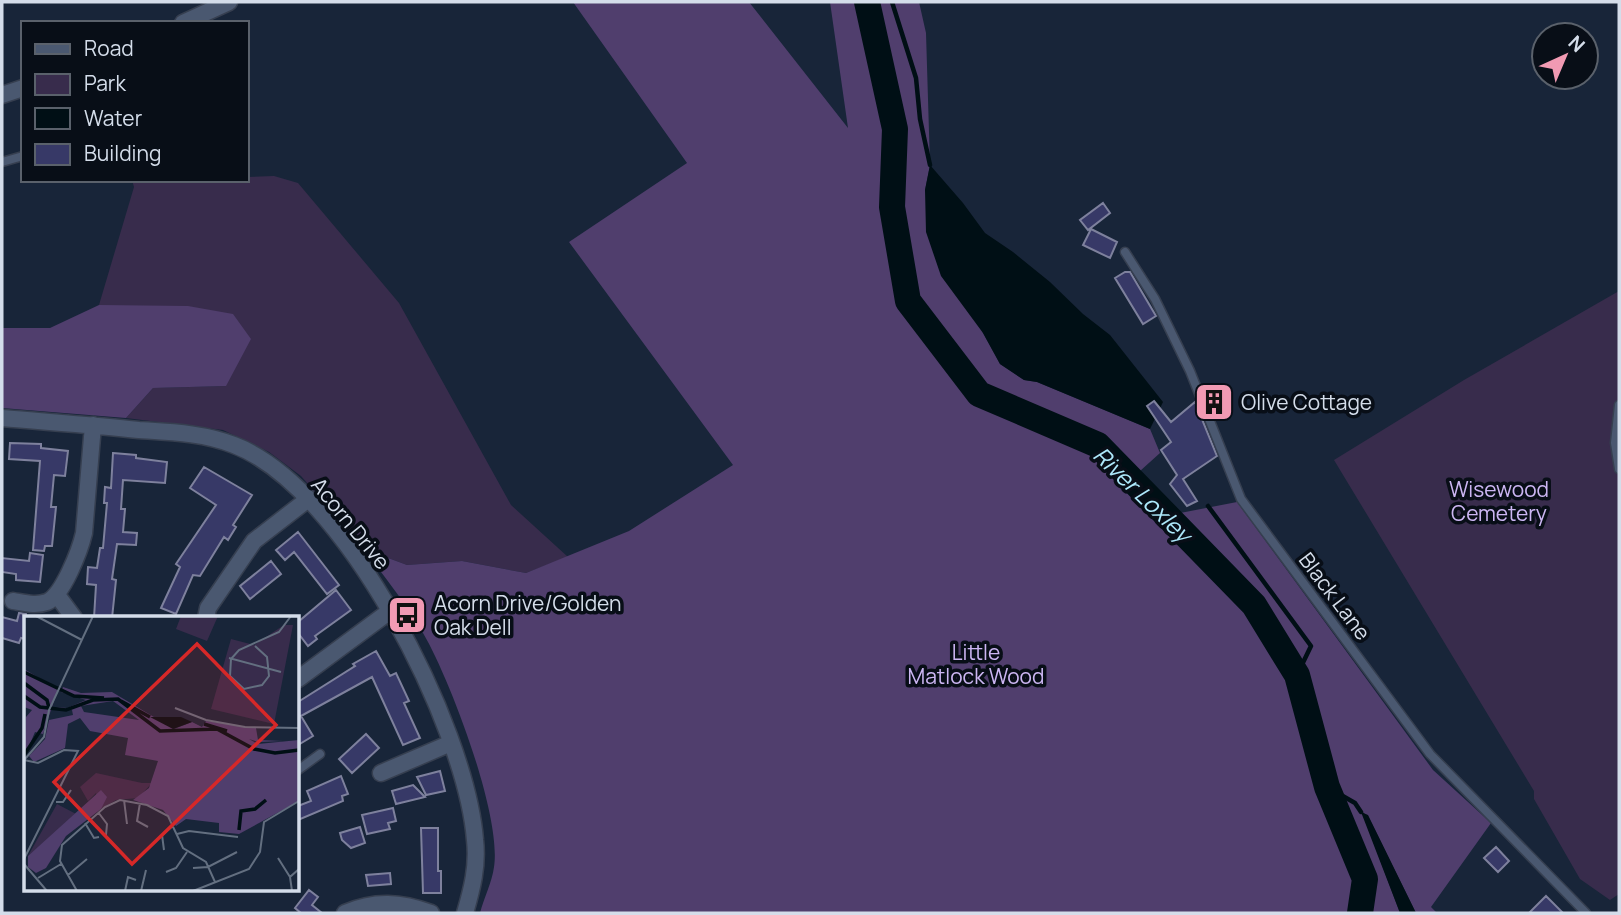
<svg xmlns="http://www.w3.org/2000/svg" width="1621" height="915" viewBox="0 0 1621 915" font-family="Manrope,sans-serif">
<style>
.green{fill:#382c4c}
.forest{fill:#503e6d}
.water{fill:#000f15}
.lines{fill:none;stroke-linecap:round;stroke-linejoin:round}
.stream{stroke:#000f15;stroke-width:4.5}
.river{stroke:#000f15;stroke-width:26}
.building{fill:#373967;stroke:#7e819d;stroke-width:2}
.service-casing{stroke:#363f50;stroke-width:11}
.minor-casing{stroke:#363f50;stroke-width:19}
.service{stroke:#4a5870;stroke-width:8}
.minor{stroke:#4a5870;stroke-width:16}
.labels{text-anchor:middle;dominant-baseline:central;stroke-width:7;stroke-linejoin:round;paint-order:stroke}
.poi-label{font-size:21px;fill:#d4ddea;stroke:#080e17;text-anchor:start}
.park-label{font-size:21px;fill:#ccb6f3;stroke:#080e17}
.street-label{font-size:21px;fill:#d4ddea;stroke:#080e17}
.water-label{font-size:23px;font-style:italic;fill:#ade8fb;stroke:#080e17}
.inset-river{fill:none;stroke:#000f15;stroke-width:3.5}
.inset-road{fill:none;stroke:#636f80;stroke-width:2}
.view{fill:#d62828;fill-opacity:0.15;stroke:#d62828;stroke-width:3.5}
.inset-edge{fill:none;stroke:#d4ddea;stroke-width:3.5}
</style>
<rect width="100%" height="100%" fill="#182539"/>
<!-- green -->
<path class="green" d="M274,176L298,183L399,303L511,505L568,557L526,573L462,561L407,565L364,549L301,476L269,452L223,430L126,418L153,388L226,386L99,305L134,187L132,180H247V177Z
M1619,291V894L1610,900L1580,879L1534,799V791L1334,460L1464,380Z"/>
<!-- forest -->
<path class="forest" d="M573,2H749L848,128L830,2H919L926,33L930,165L925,190L983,333L1000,364L1024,380L1037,382L1150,429L1160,453L1140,471L1175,514L1237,502L1433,770L1491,823L1431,907L1437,913H1416L1368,816L1362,812L1400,913H480C484,898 492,882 494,867C502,816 450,679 423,633C407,604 384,577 364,549L407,565L462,561L526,573L629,531L733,465L569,242L687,163Z
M99,305L188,306L233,314L251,339L226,386L153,388L126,418L2,408V328H50Z"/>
<!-- water -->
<path class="water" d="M930,165L963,203L985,233L1013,252L1050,282L1083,314L1110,335L1163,402L1150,429L1037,382L1024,380L1000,364L983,333L941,276L926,232L925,190Z
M1361,812L1368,815L1416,913H1400Z"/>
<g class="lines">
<!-- stream -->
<path class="stream" d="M892,2L916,78L920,119L930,165
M1208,506L1311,646L1297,675
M1327,787L1355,803L1361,812"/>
<!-- river -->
<path class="river" d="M867,2L895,129L892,207L908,301L979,394L1098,445L1254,605L1297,675L1327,787L1365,879L1360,913"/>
</g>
<!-- building -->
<path class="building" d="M1103,203L1110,213L1088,230L1080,220Z
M1091,229L1117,242L1110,258L1083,245Z
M1125,272H1130L1156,316L1143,324L1115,278Z
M1154,401L1171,422L1195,402L1217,456L1183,479L1197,501L1187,506L1170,484L1177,475L1161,450L1171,442L1147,406Z
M10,443L41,444V448L68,451L65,476L54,475L51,507H56L52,546H45L44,551L33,550L40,461L9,459Z
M113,453L136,455V458L167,462L165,483L123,480L121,509H125L123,532L137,533L136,545L117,544L112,579L116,580L112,618H94L96,585L87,584L88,567L97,568L100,548H103L107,503H104L105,487L111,488Z
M204,467L252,495L233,525L236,527L228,540L224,537L200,576L193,575L176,614L161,608L180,567L176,564L216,505L190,488Z
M298,532L339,585L327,594L294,552L285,560L276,550Z
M30,553L43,555L40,582L16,580V574L2,572V558L29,561Z
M271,561L281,574L250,599L240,586Z
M336,590L351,610L315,636L317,639L308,646L298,633V622Z
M19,613L26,614V639L21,638L19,643L2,638V617L17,621Z
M376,651L390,676L396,673L409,701L404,703L420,738L403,745L372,677L301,716L313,736L298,745V702L355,666L353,664Z
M366,734L379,748L352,773L339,759Z
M440,771L445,791L426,795L417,777Z
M341,776L348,794L342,796L343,801L298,820V806L311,801L307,791Z
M413,785L425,797L396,804L392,791Z
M393,808L396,821L388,823L390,829L367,834L362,815Z
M360,827L365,843L351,848L342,840L340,833Z
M421,828H438V871H441V893H423Z
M1496,847L1509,861L1498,872L1484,858Z
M390,873L391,884L368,886L366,875Z
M309,890L318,897L312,905L322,913H301L295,908Z
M1546,896L1563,913H1529Z"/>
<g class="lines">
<!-- service casing -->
<g class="service-casing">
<path id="service" d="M2,162L23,156
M1125,252L1155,299L1190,371L1241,499L1430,754L1586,913
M1619,405L1615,443L1619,469
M298,770L320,754"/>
</g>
<!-- minor casing -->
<g class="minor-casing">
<path id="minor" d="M183,23L229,2
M2,95L23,88
M2,418C48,422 94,425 139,430C170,432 204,433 234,445C345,487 466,726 475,840C478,866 472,889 465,913
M57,595L74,618
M13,601C25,603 36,606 47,602C63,595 80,550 84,533L93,425
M206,618L208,608L254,541L307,500
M298,679L390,611
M381,773L451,743
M345,913C375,900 401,902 431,913"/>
</g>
<!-- service -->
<use href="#service" class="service"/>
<!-- minor -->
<use href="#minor" class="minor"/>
</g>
<!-- icons -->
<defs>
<g id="building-square" transform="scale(2.0125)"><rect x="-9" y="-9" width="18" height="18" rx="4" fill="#f19ab3" stroke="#080e17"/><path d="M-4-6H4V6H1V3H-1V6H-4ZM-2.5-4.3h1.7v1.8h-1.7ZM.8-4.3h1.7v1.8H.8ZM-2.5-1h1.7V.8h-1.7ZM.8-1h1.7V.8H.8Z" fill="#111"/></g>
<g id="bus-square" transform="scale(2.0125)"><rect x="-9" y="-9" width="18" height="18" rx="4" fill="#f19ab3" stroke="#080e17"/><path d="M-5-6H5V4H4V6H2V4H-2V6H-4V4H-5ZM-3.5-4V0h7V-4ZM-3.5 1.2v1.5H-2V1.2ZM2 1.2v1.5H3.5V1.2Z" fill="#111"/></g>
</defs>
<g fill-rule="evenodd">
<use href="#building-square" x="1214" y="402"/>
<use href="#bus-square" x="407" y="615"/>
</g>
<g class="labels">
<!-- poi labels -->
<g class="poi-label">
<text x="1241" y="402">Olive Cottage</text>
<text x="434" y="603">Acorn Drive/Golden<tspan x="434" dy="24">Oak Dell</tspan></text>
</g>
<!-- park labels -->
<g class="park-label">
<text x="1499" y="489">Wisewood<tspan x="1499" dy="24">Cemetery</tspan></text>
<text x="976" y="652">Little<tspan x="976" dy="24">Matlock Wood</tspan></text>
</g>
<!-- street labels -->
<g class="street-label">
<text transform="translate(351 523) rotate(51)">Acorn Drive</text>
<text transform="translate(1335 596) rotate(53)">Black Lane</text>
</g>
<!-- water labels -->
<g class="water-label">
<text transform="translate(1143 494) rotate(44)">River Loxley</text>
</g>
</g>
<!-- overview -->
<g transform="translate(24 616)">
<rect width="275" height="275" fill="#182539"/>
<path d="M157,0H194L183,25L152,13ZM260,9H269L250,108L187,93L207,23L230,29ZM72,157L118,167H128L114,182L92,184L77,193L72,177L64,185L56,171ZM33,188L54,199L4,240Z" fill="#382c4c"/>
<path d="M0,53L34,73L19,118L11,116L0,142L2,101L8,94L0,91ZM39,71L57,77L88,76L150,113L168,106L178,111L182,105L232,112L234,124L259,125L234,126L225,123L234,128L275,124V185L215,218L195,216V207L162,203L152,210L139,194L109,184L125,172L134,145L101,139L104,122L66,115L56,102L44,108L41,132L10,146L5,140L21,123L25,104L49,99L48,94L29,91L43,92L62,84L37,76ZM89,85L115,104L60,96L57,90ZM77,174L83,181L77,193L42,220L22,252L12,257L4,251V240Z" fill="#503e6d" fill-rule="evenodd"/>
<path d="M126,101H157L168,106L149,113Z" fill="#000f15"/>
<path class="inset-river" d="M0,56L50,80L80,82M0,67L23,84L25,92M0,80L16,91L42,94L69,84L94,83L136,115L193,113L230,133L251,137L275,134M97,85L126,101M180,108L203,115M0,139L18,112L21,98M215,214L217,195L231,193L242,184"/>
<path class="inset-road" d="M12,0L58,24M231,30L243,41L245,60L238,69L220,73L206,60L207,43L215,34L255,16L267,0M205,42L257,56M151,92L182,104L221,111L275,112M1,143L20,121L25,94L69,0M100,184L103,208M32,186H39L47,174M116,187L113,205L124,211M74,196L83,208L82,219M61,207L70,222L75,221M153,218L165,215L214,221M140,234L138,219L150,209M254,242L266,261M0,243L54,135L40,134L14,147L0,144M0,248L23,275M169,252L184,251L213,236M142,256L152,252L163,236M44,259L63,243M14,262L37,248M53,275L36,245L38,229L81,191L96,184L123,189L144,200L159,232L182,246L191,266M101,275L104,261L112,264M117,275L122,254M169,275L225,253L236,236L240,206L275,185M268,275L266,261L275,253"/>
<path class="view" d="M173,28L252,109L108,248L30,166Z"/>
<rect width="275" height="275" class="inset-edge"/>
</g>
<!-- border -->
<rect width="1621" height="915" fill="none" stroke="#d4ddea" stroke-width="7"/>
<!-- legend -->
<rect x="21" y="21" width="228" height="161" fill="#080e17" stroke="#5a616b" stroke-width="2"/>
<rect x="35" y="44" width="35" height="10" fill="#4a5870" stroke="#5a616b" stroke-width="2"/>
<text x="84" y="56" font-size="21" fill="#d4ddea">Road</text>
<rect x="35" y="74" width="35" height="21" fill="#382c4c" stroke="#5a616b" stroke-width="2"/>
<text x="84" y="91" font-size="21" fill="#d4ddea">Park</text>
<rect x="35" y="108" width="35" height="21" fill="#000f15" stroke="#5a616b" stroke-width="2"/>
<text x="84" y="126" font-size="21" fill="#d4ddea">Water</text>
<rect x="35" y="144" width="35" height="21" fill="#373967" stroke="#5a616b" stroke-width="2"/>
<text x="84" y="161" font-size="21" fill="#d4ddea">Building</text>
<!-- north arrow -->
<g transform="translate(1565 56) rotate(44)"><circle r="33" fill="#080e17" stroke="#5a616b" stroke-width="2"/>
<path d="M0-5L12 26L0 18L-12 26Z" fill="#f19ab3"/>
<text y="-10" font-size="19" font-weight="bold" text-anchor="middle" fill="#d4ddea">N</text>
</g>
</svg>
